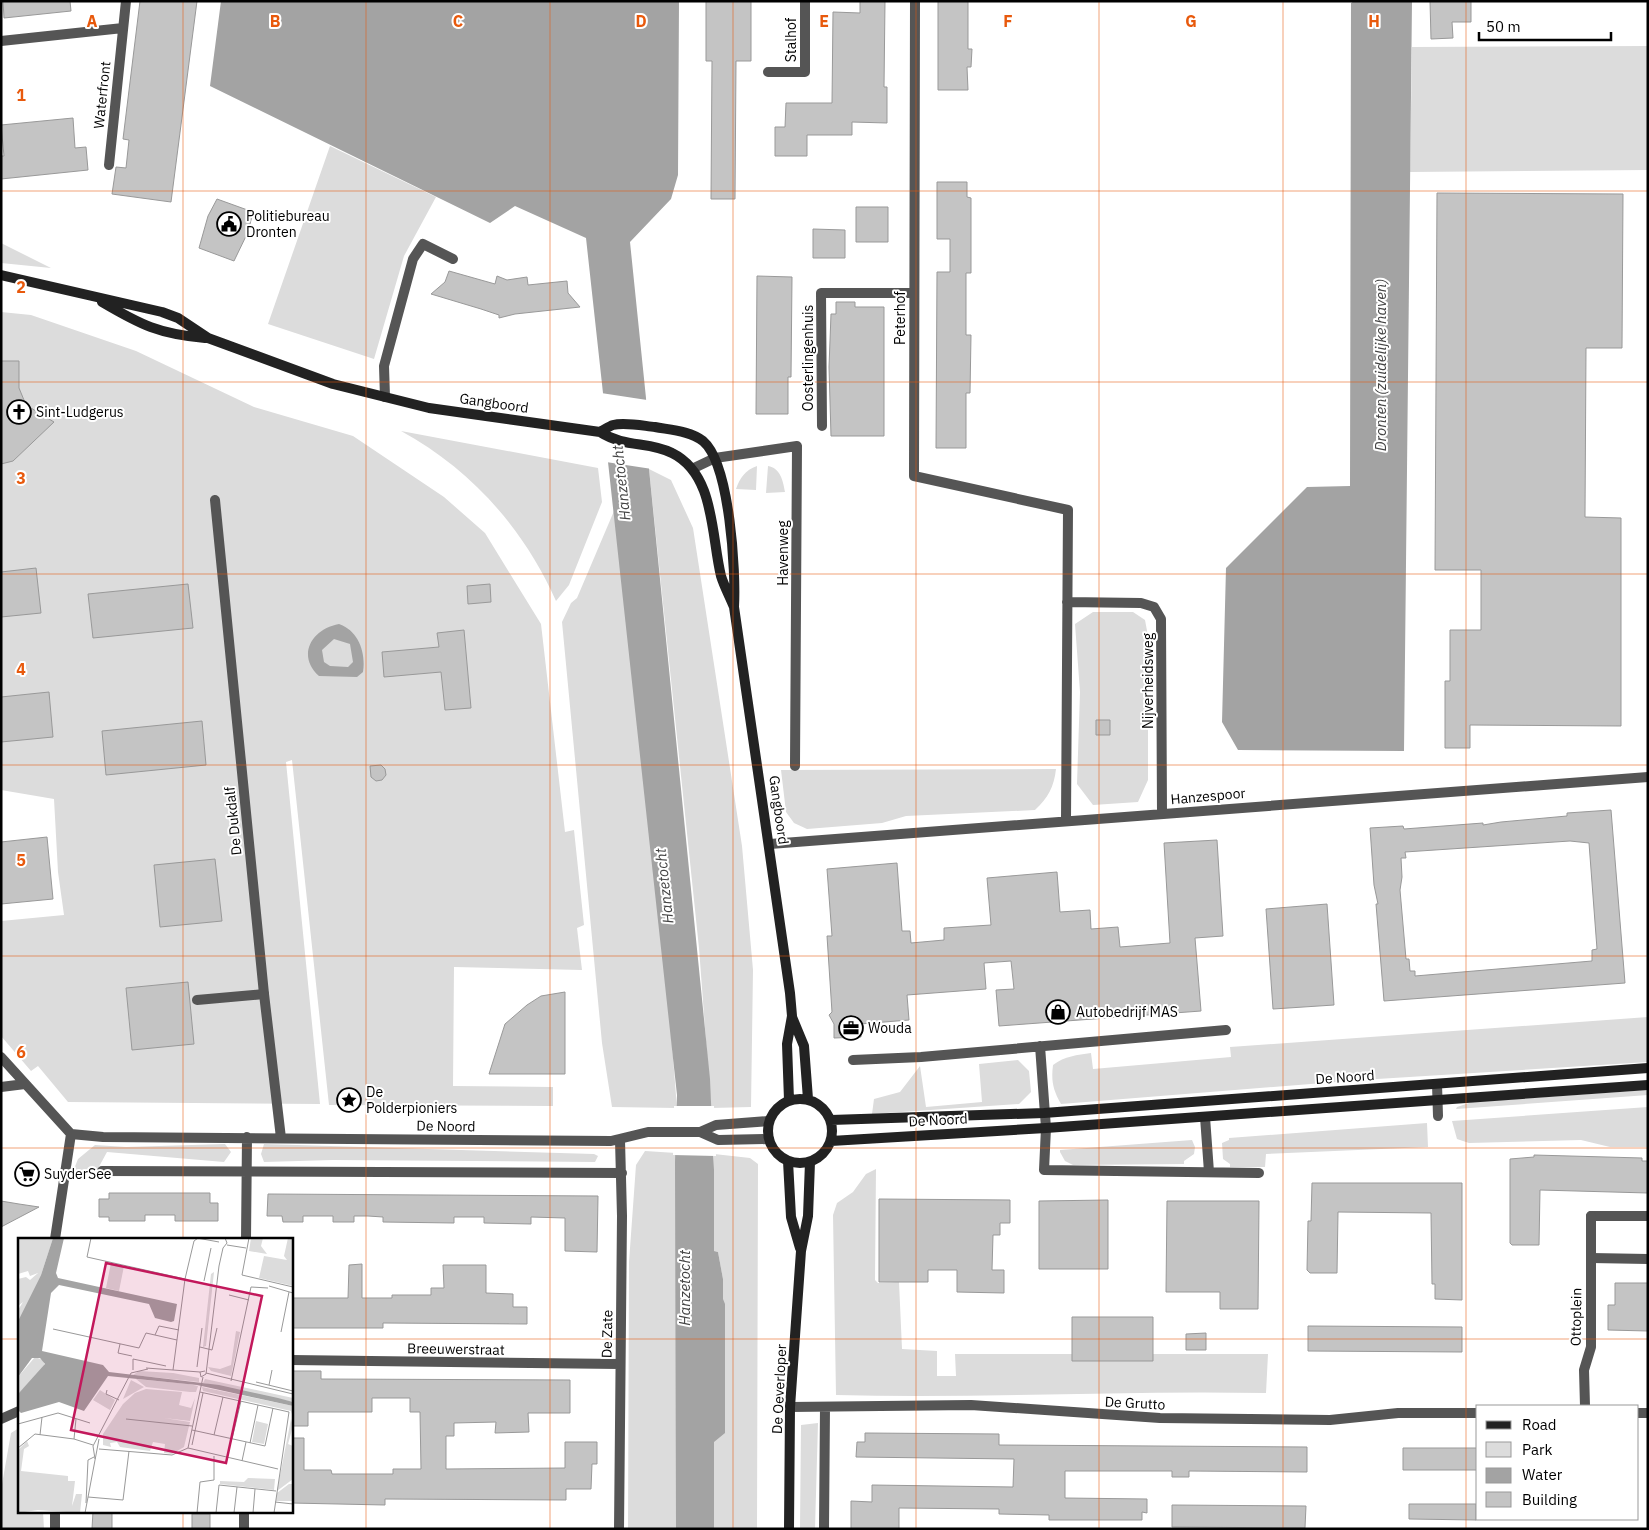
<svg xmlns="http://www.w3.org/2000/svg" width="1649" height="1530" viewBox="0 0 1649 1530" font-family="'IBM Plex Sans',sans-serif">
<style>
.green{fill:#dcdcdc}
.water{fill:#a3a3a3;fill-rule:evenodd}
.pier{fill:#fff}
.building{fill:#c4c4c4;stroke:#999;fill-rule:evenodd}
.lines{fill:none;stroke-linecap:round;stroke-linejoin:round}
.lane{stroke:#555;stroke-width:10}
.street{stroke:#555;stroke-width:10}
.secondary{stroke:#222;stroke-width:10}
.grid{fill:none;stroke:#e8590c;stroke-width:1;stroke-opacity:0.55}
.labels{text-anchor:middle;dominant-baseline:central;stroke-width:4;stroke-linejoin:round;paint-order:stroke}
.street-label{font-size:14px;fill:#000;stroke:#fff}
.poi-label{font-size:14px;fill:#000;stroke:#fff;text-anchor:start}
.water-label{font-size:15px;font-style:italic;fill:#444;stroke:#fff}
.inset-road{fill:none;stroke:#999;stroke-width:1}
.view{fill:#c2185b;fill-opacity:0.15;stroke:#c2185b;stroke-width:2.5}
.inset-edge{fill:none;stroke:#000;stroke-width:2.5}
.grid-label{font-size:16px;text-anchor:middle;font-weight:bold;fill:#e8590c;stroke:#fff;stroke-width:4;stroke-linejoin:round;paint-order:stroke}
</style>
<rect width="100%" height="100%" fill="#fff"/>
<!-- green -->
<path class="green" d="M1648,46V170L1410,172L1412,47Z
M330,146L436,197L404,256L374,359L268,324Z
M1,243L51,268L1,263Z
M1,312L31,315L136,351L254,407L353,436L444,497L485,533L541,624L565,832L574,830L584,925L577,928L582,970L454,967L453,1086L553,1087V1106L329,1105L292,760L286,762L320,1104L68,1102L38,1066L31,1071L1,1036V921L64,915L58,872L54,799L1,790Z
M401,431L598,468L602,502L569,585L556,601C524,529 471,469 401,431Z
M757,466L756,490L736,489C740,478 745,470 757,466Z
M768,466C780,468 783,480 785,492L766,493Z
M649,469L671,480L693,528L742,846L753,970L751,1107L711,1108L699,948Z
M614,511L669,1007L677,1108L612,1107L602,1043L562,622L571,603L577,598Z
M1093,612H1133L1145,620L1148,636V780L1138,802L1093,805L1077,784L1080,692L1075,624Z
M1056,769C1054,787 1048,798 1035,810L906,816L882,823L807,829L794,823L786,812L781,770Z
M1648,1017V1062L1361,1080L1061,1104C1053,1090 1051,1081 1053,1065C1065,1056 1077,1055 1091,1053L1093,1069L1231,1057L1230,1047Z
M1018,1060L1029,1071L1031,1092L1019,1104L872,1114L874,1099L900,1092L920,1066L926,1107L982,1102L979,1064Z
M1648,1090V1095L1456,1109L1457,1107L1472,1102Z
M1648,1107V1147H1610L1581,1140L1469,1143L1457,1139L1452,1121Z
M1427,1123L1428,1147L1266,1154L1265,1167H1230V1164L1223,1159L1222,1143L1229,1140V1138Z
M1192,1140L1195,1147L1194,1154L1184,1161V1164L1073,1165L1065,1161L1060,1152V1150Z
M225,1144L231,1152L224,1162L107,1152L95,1174H72L78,1159L95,1145L126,1147Z
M264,1144L594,1154L598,1156L595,1162L333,1160L264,1162L261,1154Z
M645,1151L676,1153V1529H628L629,1262L636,1165Z
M714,1154L750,1158L758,1164L757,1529H714V1442L723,1279L718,1252L714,1251Z
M876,1169L875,1280L878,1283L899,1282L902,1349L937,1351V1376H956L955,1354H1268L1266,1393C1123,1390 979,1399 836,1395L833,1215L837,1203L853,1192L866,1174Z
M818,1423L815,1529H800L801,1425Z
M19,1428V1511H43L44,1529H1V1490L11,1433Z"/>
<!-- water -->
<path class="water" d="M221,1H679L678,175L671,199L630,242L646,398L649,469L710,1079L714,1170V1251L718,1252L723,1279V1299L725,1304V1433L714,1442V1529H676L675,1162L677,1095L603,416V393L586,238L515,206L490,223L210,86Z
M1354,1H1412L1404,751L1238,750L1222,722L1226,568L1307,487L1350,486L1351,3Z
M339,624C359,631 366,653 363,672L357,677L319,676C296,655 312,629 339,624ZM334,639L350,644L353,662L348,667L330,666L324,662L322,650Z"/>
<!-- pier -->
<path class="pier" d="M601,393L647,400L652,469L606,462Z
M674,1106H714L716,1156L673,1155Z"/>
<!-- building -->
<path class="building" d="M3,1H70L71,11L4,18Z
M140,1H197L171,202L112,194L116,167L126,168L129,140L123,139Z
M706,1H751V61H736L735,199H711L712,61H706Z
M860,1H885L884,87H887V123L852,122V135H807V156H775V127H785L786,103H832L833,12L860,13Z
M938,1H968V49H972L971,67H967L968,90H938Z
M1430,1H1471V22H1452L1453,38L1431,39Z
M73,118L75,148L86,147L88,170L1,179V156H4L1,125Z
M937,182H967V197L971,198V273H966V335H971L970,393H966V448H936L937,272H950V239H937Z
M1437,193L1623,194L1622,348H1586L1585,517L1621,518V726L1470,725V748H1445V681H1450V630H1481V570H1435Z
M217,199L253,212L248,232L234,261L199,248L208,216Z
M856,207H888V242H856Z
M813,229L845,230V258H813Z
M449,271L495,284L497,276L507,280L527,277L528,285L567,281L568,293L580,307L515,314L499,318V315L481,309L431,294L445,282Z
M757,276L792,277L791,377H788V414H756Z
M836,302H855V307H884V436H831L829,367L831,314H836Z
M1,361H19V388L26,405L54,422L13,461L1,464Z
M36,568L41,613L1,617V572Z
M188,584L193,628L93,638L88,594Z
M490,584L491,602L468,604L467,586Z
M464,630L471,708L445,710L441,672L384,677L382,652L439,647L437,633Z
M49,692L53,737L1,742V697Z
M1096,720H1110V735H1096Z
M202,721L206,765L106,775L102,731Z
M381,765L385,769L386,775L382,780L376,781L371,777L370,766Z
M1611,810L1625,983L1384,1001L1376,904H1378L1374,885L1370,828L1403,826L1404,829L1483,823V825L1501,822L1567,816V813ZM1570,841L1589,843L1597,949L1592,950V961L1415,976V971H1410L1409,959H1406L1400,890L1402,877L1401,858H1406L1405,852Z
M47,837L53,899L1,904V842Z
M1217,840L1223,936L1195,938L1201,1011L999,1026L996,990L1014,989L1011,961L984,963L986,989L907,995L909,1020L860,1024L861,1037L834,1038V1024L829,1015L832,1012L827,936H832L827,869L897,863L902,931H910L911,943L944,940V928L991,925L987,878L1057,872L1060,912L1090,910L1091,929L1118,927L1120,947L1170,943L1164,843Z
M215,859L222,921L160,927L154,865Z
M1327,904L1334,1005L1273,1009L1266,909Z
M188,982L194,1044L132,1050L126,988Z
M565,992V1074H489L505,1024L527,1005L541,996Z
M1534,1155L1642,1158V1161H1648V1193L1540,1190L1539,1245H1512L1510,1243V1159L1534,1157Z
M1312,1183H1462V1300L1435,1299V1284H1432L1431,1213L1338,1212L1337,1273H1310L1307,1270L1308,1221H1311Z
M109,1193H210V1203H218V1221H175V1215H145V1221H109V1217H99V1199H109Z
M268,1194L598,1196L597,1252L565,1251V1218L531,1217V1224L484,1223V1217H454V1223L383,1222V1217L368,1216H354V1222H333V1216H303V1222H283L282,1216H267Z
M879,1199L1010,1200V1223H1000V1235H993L992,1270H1004V1293L957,1292V1270H928V1282H879Z
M1108,1200V1269H1039V1201Z
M1,1201L19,1204L39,1207L1,1227Z
M1167,1201H1259L1258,1309H1220V1292H1166Z
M362,1264V1298H392V1295H431V1288H444L443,1265H486V1293L513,1294V1307H527V1324L383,1323V1328H291V1298H348L349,1265Z
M1615,1283H1648V1331L1608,1330V1305H1615Z
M1072,1317H1153V1361H1072Z
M1308,1326L1462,1327V1352L1308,1351Z
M1206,1333V1350H1186V1334Z
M291,1371H321V1379L570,1380V1413H528L529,1432L495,1433L496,1422L454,1423V1436H446V1469L565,1468V1442H597V1464H592L591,1489H566V1500L385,1499V1505L291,1503V1438H304V1470H331L332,1474H393V1469H421L420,1412H410V1398H372V1412H308V1426H291Z
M865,1433L999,1434V1445L1307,1447V1472L1189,1471V1477H1172V1471H1065V1498L1147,1499V1513L1142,1512V1520H1049V1515L999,1514V1509L899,1508V1529H851V1501L872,1502V1485L1013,1487L1014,1459L856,1457L857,1442H865Z
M1403,1448H1478V1470H1403Z
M1409,1504H1476V1520L1409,1519Z
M1172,1505L1306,1506L1305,1528L1172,1527Z
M93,1511H112V1529H92Z
M192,1514H210V1529H192Z"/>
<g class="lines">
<!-- lane -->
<path class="lane" d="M768,72H805V1
M197,1000L264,994
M1437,1084L1438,1116
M1591,1216H1648
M1591,1258L1648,1259"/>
<!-- street -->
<path class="street" d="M915,1L914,476L1068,510L1066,821
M1,41L123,28
M109,165L126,1
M385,397L384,366L413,259L423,244L453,259
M822,426L821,293H914
M694,468L715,458L797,446L795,766
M215,500L264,994L281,1138
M1067,602L1141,603L1154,607L1161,619L1162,814
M770,844L1648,777
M1040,1046L1046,1128L1044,1170L1259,1173
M1,1057L71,1134
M853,1060L921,1057L1226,1030
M1,1087L25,1084
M1205,1117L1209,1172
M700,1132L716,1125L769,1121
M71,1134L103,1137L611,1141L648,1132H700L718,1140L769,1139
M102,1171L622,1173
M55,1239L71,1134
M246,1239L247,1137
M291,1360L620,1364
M1585,1406L1584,1370L1591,1347V1216
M790,1407L971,1405L1160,1418L1330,1420L1398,1413H1478
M1638,1413H1648
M1,1419L19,1411
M55,1529V1511
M244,1529V1511
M619,1529L622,1216L620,1140
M824,1529L825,1407"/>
<!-- secondary -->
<path class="secondary" d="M1,275L162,312L178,318L208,338L333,384L429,408L600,432C625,448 649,441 672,453C715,474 711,535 721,576C724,586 730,597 734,607
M102,302C141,325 159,334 205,338
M600,432C604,430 609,426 613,425C625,422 644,426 655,427C671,430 690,431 703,441C730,464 736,572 734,607L790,993L792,1016L787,1044L789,1100
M792,1017L804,1046L808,1099
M768 1131a32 32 0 1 1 64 0a32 32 0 1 1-64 0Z
M831,1120L1044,1113L1648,1068
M831,1141L1046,1128L1648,1085
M788,1161L791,1217L800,1248
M789,1529L790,1407L801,1251L808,1216L810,1162"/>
</g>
<!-- grid -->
<path class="grid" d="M183,1V1239M366,1V1529M550,1V1529M733,1V1529M916,1V1529M1099,1V1529M1283,1V1529M1466,1V1529M1,191H1648M1,382H1648M1,574H1648M1,765H1648M1,956H1648M1,1148H1648M1,1339H19M291,1339H1648M183,1511V1529"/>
<!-- icons -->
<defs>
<g id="civic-ring" transform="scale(1.25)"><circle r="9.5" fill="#fff" stroke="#000" stroke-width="1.5"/><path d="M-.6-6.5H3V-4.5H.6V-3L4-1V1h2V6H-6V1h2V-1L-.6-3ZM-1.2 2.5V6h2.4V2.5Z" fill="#000"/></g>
<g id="church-ring" transform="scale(1.25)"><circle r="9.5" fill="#fff" stroke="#000" stroke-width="1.5"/><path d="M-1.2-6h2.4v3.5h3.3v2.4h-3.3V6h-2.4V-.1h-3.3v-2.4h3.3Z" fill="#000"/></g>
<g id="shop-ring" transform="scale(1.25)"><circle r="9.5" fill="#fff" stroke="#000" stroke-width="1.5"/><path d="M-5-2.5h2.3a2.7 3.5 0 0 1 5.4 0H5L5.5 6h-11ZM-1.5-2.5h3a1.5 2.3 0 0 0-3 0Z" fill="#000"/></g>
<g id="office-ring" transform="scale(1.25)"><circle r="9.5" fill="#fff" stroke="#000" stroke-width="1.5"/><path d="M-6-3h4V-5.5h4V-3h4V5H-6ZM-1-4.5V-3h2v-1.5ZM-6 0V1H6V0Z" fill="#000"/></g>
<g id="sight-ring" transform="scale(1.25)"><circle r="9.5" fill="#fff" stroke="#000" stroke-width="1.5"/><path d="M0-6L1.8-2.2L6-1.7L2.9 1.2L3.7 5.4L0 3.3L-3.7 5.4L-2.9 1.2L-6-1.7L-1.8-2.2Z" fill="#000"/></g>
<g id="supermarket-ring" transform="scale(1.25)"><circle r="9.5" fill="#fff" stroke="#000" stroke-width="1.5"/><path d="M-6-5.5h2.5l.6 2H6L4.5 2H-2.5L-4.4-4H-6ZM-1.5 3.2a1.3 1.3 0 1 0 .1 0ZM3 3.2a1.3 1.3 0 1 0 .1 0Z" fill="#000"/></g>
</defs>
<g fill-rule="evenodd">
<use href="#civic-ring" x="229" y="224"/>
<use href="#church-ring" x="19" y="412"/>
<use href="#shop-ring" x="1058" y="1012"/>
<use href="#office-ring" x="851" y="1028"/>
<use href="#sight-ring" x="349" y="1100"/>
<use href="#supermarket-ring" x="27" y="1174"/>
</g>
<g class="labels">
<!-- street labels -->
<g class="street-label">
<text transform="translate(791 40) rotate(-90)">Stalhof</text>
<text transform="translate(102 95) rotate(-84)">Waterfront</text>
<text transform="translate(900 318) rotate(-90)">Peterhof</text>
<text transform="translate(808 358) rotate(-90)">Oosterlingenhuis</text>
<text transform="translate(494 403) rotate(8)">Gangboord</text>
<text transform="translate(783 553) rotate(-90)">Havenweg</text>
<text transform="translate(1148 681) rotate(-90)">Nijverheidsweg</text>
<text transform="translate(1208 796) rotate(-5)">Hanzespoor</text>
<text transform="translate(779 810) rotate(82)">Gangboord</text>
<text transform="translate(233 821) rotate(-96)">De Dukdalf</text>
<text transform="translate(1345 1077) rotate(-4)">De Noord</text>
<text transform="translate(938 1120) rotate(-3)">De Noord</text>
<text transform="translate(446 1126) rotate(1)">De Noord</text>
<text transform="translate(1576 1317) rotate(-89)">Ottoplein</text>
<text transform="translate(607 1334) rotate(-89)">De Zate</text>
<text transform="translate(456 1349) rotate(1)">Breeuwerstraat</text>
<text transform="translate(779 1389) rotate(-87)">De Oeverloper</text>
<text transform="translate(1135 1403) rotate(3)">De Grutto</text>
</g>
<!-- poi labels -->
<g class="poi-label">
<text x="246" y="216">Politiebureau<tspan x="246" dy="16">Dronten</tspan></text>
<text x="36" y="412">Sint-Ludgerus</text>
<text x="1076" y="1012">Autobedrijf MAS</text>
<text x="868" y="1028">Wouda</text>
<text x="366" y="1092">De<tspan x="366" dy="16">Polderpioniers</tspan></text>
<text x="44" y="1174">SuyderSee</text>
</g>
<!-- water labels -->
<g class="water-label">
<text transform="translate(1380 365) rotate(-90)">Dronten (zuidelijke haven)</text>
<text transform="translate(621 483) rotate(-96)">Hanzetocht</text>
<text transform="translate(664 886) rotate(-96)">Hanzetocht</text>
<text transform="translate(684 1288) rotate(-90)">Hanzetocht</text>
</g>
</g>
<!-- overview -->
<g transform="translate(18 1238)">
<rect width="275" height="275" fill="#fff"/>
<path d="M0,0H35L23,37L0,83V72L5,64L0,68V41L8,39L12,42L20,35L12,38L10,33L0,36ZM233,0H245L243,8L249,16L231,13ZM270,0H275V48L241,40L246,18L269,22L266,18ZM93,25L106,28L101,53L88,50ZM196,34L188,108L185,109L193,36ZM218,93L222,94L213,138L193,133L190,129L202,131L213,127ZM17,119L25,122L27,128L0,156V139ZM121,133L155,135L181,140V144L115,137ZM118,141L170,146L180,148L178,154H172L128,149ZM187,141L275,160V164L185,145ZM113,142L126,149L105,161ZM184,149L275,168V179L273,173L185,153ZM128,151L164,154L161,167L173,170L177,160L172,183L146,180L172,184L166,209L154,216L146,215L147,206L135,204L132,213L102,209L99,204L92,205L93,209L85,207V196L105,166L117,155ZM82,152L97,162L92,172L75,162ZM273,181L275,188L270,206L275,208V241L259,253ZM238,183L250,186L246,206L234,204ZM9,203L11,208L6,211L3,233L50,238V243H57L54,268L58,256H64L62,275L20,272L0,275V212ZM230,240L257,241L256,252L202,246V243L226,244ZM271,246H275L274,263H258L259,255Z" fill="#dcdcdc"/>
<path d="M35,0H46L38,35L40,40L159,66L156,83L153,84L137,80L131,66L41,47L33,55L24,113L85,127L91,134L201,147L260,160L275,164V168L179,147L90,138L66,173L41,164L3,175L0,172V156L27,126L22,120H14L0,139V83L23,37Z" fill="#a3a3a3"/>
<path class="inset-road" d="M73,0L69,19L167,41M179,0L201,4M231,0L224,37L275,49M209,7L228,10M186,43L193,10M251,48L275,55M211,57L231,62M35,91L121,110L128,95L159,102M263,94L271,54M137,97L141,88L161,92M102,106L100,115L114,118M182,109L194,112L199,90M179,129L184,90M128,130L182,134M115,132V121L148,128M155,132L167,41L176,3L180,0M187,133L182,134L183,139L188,136L201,28L205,10L209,5L207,0M188,135L275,156M213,143L233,49L250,50M238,144L275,153M251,147L254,132M89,152L88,156L101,162M182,154L271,174L256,275M108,181L174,188M0,186L40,175L72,185M174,192L247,208L255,170M22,197L24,179M196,197L205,159M56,201L58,181M214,201L223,163M232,205L240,167M174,207L185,155M0,210L17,196L56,201L75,207M170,210L260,231M170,210L185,139M81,211L154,217L170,210M77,221L75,208L113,135L130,131M224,223L228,204M70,259L105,262L111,213M257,264L275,266M68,265L70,222L76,219M67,275L81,201M179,275L182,244L196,242V218M198,275L201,247L258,253M216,275L219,249M235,275L237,251"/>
<path class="view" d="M88,25L244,58L208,225L53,192Z"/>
<rect width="275" height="275" class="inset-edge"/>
</g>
<g class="grid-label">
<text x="92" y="27">A</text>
<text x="275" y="27">B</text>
<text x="458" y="27">C</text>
<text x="641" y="27">D</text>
<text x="824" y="27">E</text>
<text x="1008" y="27">F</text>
<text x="1191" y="27">G</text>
<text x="1374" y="27">H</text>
<text x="21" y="101">1</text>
<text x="21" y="293">2</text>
<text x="21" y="484">3</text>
<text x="21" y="675">4</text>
<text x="21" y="866">5</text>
<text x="21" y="1058">6</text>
</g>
<!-- border -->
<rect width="1649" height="1530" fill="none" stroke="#000000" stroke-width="5"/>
<!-- legend -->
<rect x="1476" y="1405" width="162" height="115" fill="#ffffff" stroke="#999999"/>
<rect x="1486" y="1421" width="25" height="8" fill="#222222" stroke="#999999"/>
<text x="1522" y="1430" font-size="15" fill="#000000">Road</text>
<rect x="1486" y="1442" width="25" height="15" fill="#dcdcdc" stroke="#999999"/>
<text x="1522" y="1455" font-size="15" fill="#000000">Park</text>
<rect x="1486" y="1468" width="25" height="15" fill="#a3a3a3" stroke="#999999"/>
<text x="1522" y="1480" font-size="15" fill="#000000">Water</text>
<rect x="1486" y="1492" width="25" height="15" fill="#c4c4c4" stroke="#999999"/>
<text x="1522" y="1505" font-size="15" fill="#000000">Building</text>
<!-- scale -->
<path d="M1479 32v8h132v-8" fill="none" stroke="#000000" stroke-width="2.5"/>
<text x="1486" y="32" font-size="15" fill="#000000" stroke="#ffffff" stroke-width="4" paint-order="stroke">50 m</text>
</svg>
